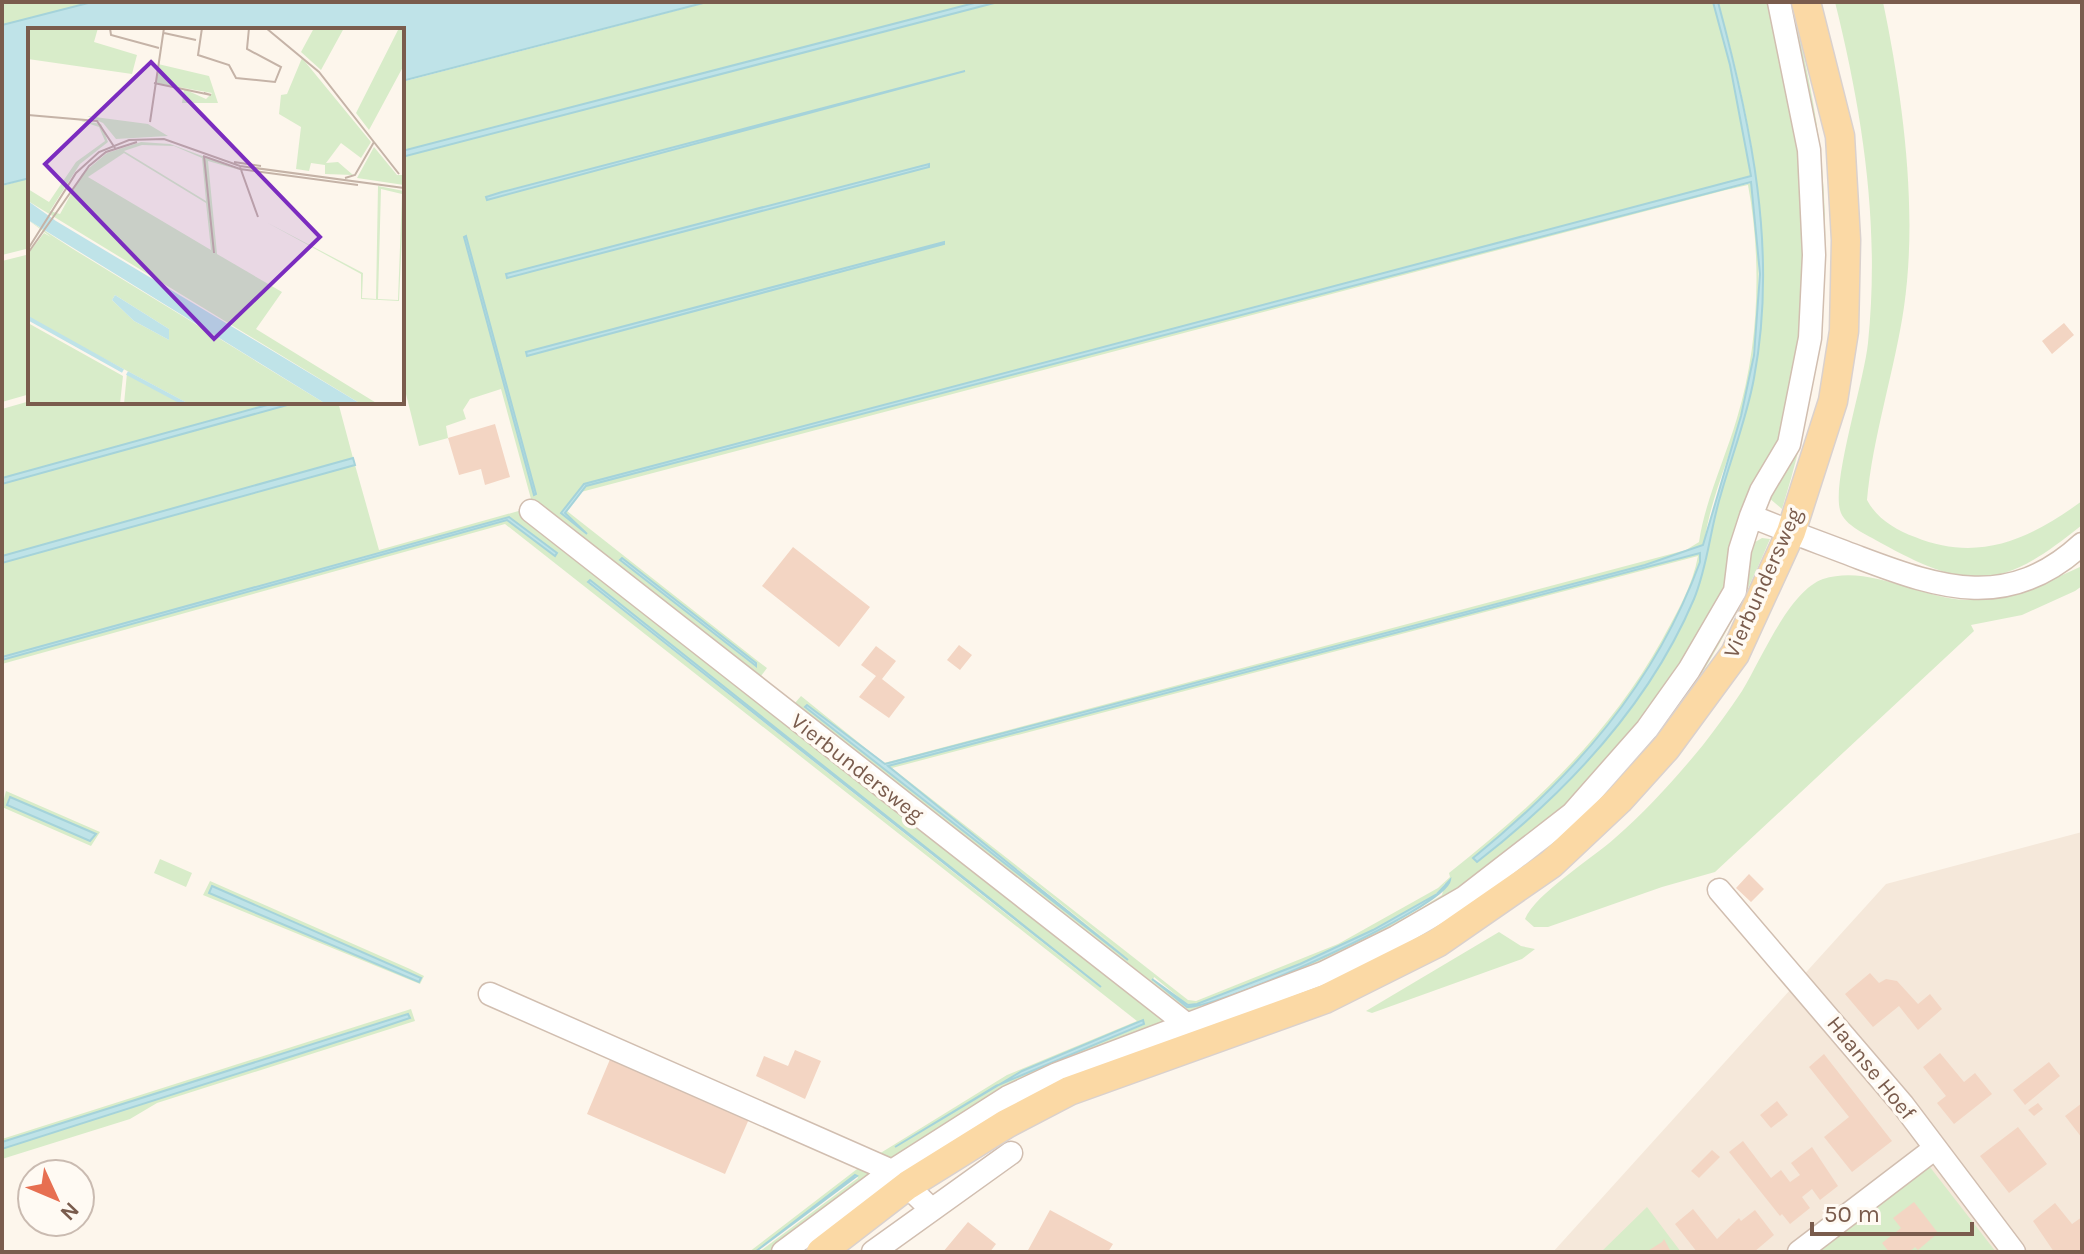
<svg xmlns="http://www.w3.org/2000/svg" width="2084" height="1254" viewBox="0 0 2084 1254" font-family="Karla,sans-serif">
<style>
.residential{fill:#f5e8da}
.green{fill:#d8ecc9;fill-rule:evenodd}
.water{fill:#bfe3e8;stroke:#a5d3da;stroke-width:2}
.building{fill:#f3d5c3}
.lines{fill:none;stroke-linecap:round;stroke-linejoin:round}
.minor-casing{stroke:#d1beb0;stroke-width:25}
.major-casing{stroke:#dad1cd;stroke-width:31}
.minor{stroke:#fff;stroke-width:22}
.major{stroke:#fbd9a5;stroke-width:28}
.labels{text-anchor:middle;dominant-baseline:central;stroke-width:7;stroke-linejoin:round;paint-order:stroke}
.street-label{font-size:22px;fill:#7a5c4d;stroke:#fffaf3}
.inset-river{fill:none;stroke:#bfe3e8;stroke-width:4}
.inset-road{fill:none;stroke:#c5b3a7;stroke-width:2}
.view{fill:#7b2cbf;fill-opacity:0.15;stroke:#7b2cbf;stroke-width:4}
.inset-edge{fill:none;stroke:#7a5c4d;stroke-width:4}
</style>
<rect width="100%" height="100%" fill="#fdf6ec"/>
<!-- residential -->
<path class="residential" d="M2082,832V1252H1553L1886,884Z"/>
<!-- green -->
<path class="green" d="M2,2H91L2,25Z
M709,2H978L402,151V82Z
M998,2H1713L1730,65L1751,176L584,484L561,513L587,534L565,513L586,486L1628,211L1752,183C1763,261 1761,338 1741,415C1730,459 1709,501 1704,545L1645,565L884,764L807,705L1129,958L887,766L1700,553V562C1655,686 1573,775 1474,858L1478,862C1566,790 1649,706 1694,599C1708,565 1710,529 1721,494C1732,455 1747,417 1754,378C1778,253 1752,122 1718,2H1773L1800,132L1807,295L1790,411L1731,575L1700,640L1609,765L1517,851L1372,943L1184,1020L797,715L795,703L801,696L884,763L1686,550L1699,542C1705,501 1725,459 1737,418C1759,346 1762,260 1748,185L1726,190L581,492L567,511L759,662L767,668L761,676L749,677L528,503L531,499L501,389L470,399L463,410L466,419L446,426L448,438L419,446L402,378V157ZM964,71L487,199V196L502,192ZM928,164L929,167L507,277V275ZM466,237L536,493L534,495L464,238ZM944,243V244L528,356L527,352ZM1698,556C1693,585 1676,614 1662,640C1609,735 1534,806 1449,873L1450,877L1438,888L1338,944L1196,1001L1188,1000L892,768ZM621,559L756,663L755,666L621,560ZM1445,883L1442,895C1379,935 1309,964 1239,990C1224,996 1203,1008 1187,1007L1153,981L1154,977L1188,1005L1197,1004C1240,988 1429,917 1445,883Z
M1785,2H1792C1802,48 1813,94 1819,140C1835,266 1820,388 1782,509L1769,498L1816,331Z
M1835,2H1883C1903,98 1918,210 1904,307C1895,369 1872,439 1867,500C1877,519 1896,530 1915,537C1979,563 2030,539 2082,501V525C2003,589 1971,593 1881,543C1868,535 1844,526 1840,510C1832,480 1864,382 1868,343C1880,226 1863,115 1835,2Z
M30,178V248L2,255V186Z
M30,254V394L2,402V261Z
M30,401V402H278L2,478V409Z
M298,402H338L353,458L2,556V484Z
M355,465L379,550L522,510L1172,1024L893,1162L874,1157L1007,1075L1137,1021L505,524L2,664V660L507,519L554,556L509,517L2,657V563ZM590,581L1100,988L588,583ZM1140,1024L1143,1025L1001,1083L1064,1053Z
M1762,538L1770,539C1734,624 1689,707 1626,774C1600,802 1570,828 1542,855L1540,853L1514,874L1622,769L1750,545Z
M2082,566V586L2075,591L2022,615L1971,625L1974,631L1715,872L1662,887L1548,927H1534L1525,919C1535,894 1593,858 1615,838C1647,810 1676,778 1703,745C1716,728 1730,709 1742,691C1761,660 1789,591 1823,579C1869,564 1920,598 1966,600C2008,601 2045,583 2082,566Z
M6,791L100,832L91,846L2,807ZM9,797L96,834L90,841L7,805Z
M160,859L192,873L186,887L154,873Z
M210,881L410,969L424,976L420,984L203,895ZM211,887L212,886L420,977L411,979L209,893Z
M1499,932L1521,946L1535,949L1522,959L1372,1013L1366,1011Z
M411,1009L415,1021L157,1103L130,1119L2,1159V1149L377,1029L409,1018L408,1014L2,1142V1139Z
M1926,1162L1996,1252H1813Z
M861,1166L875,1177L773,1252H759L858,1178L856,1175L755,1252H749Z
M1647,1207L1681,1252H1601Z"/>
<!-- water -->
<path class="water" d="M92,2H707L402,81V30H30V178L2,185V25Z
M978,2H998L402,157V151Z
M1713,2H1718C1751,124 1778,251 1754,378C1747,417 1732,455 1721,494C1710,529 1708,565 1694,599C1649,705 1567,792 1477,862L1473,858C1573,777 1655,685 1700,562V553L888,766L1128,960L805,707L807,705L885,764L1645,565L1703,545L1741,416L1754,355L1760,274L1751,182L586,486L565,513L587,534L561,513L584,484L1751,176L1730,65Z
M965,71L487,200L486,197L502,192Z
M929,164V167L507,278L506,274Z
M466,236L536,494L534,495L464,237Z
M944,242V244L527,356L526,352Z
M278,402H298L2,484V478Z
M353,458L355,465L2,563V556Z
M509,517L557,553L555,556L507,520L2,660V657Z
M622,558L756,663V666L620,560Z
M590,580L1101,987L588,582Z
M10,797L96,834L90,841L7,805Z
M1450,880C1446,908 1218,1009 1187,1007L1152,979L1188,1005L1197,1004L1300,964L1373,930L1437,894Z
M212,886L421,978L419,982L209,893Z
M408,1014L410,1018L377,1029L2,1149V1142Z
M1143,1020L1144,1024L996,1086L895,1147L1022,1071Z
M857,1176L755,1252L855,1175Z"/>
<!-- building -->
<path class="building" d="M2064,323L2074,335L2052,354L2042,341Z
M495,424L510,477L485,485L481,469L459,475L448,438Z
M793,547L870,607L839,647L762,586Z
M959,645L972,655L960,670L947,660Z
M876,646L896,661L882,679L905,697L889,718L859,697L876,676L861,665Z
M1749,874L1764,889L1751,902L1736,888Z
M1870,973L1879,983L1886,979L1897,981L1918,1004L1930,994L1942,1009L1918,1030L1899,1006L1873,1027L1845,994Z
M795,1050L821,1061L805,1099L756,1076L764,1056L788,1066Z
M1940,1053L1964,1082L1975,1073L1992,1094L1954,1124L1937,1103L1946,1096L1923,1067Z
M1824,1054L1892,1141L1852,1172L1824,1137L1849,1117L1809,1067Z
M611,1057L749,1119L725,1174L587,1114Z
M2049,1062L2060,1076L2025,1105L2013,1090Z
M1777,1101L1788,1115L1771,1128L1760,1115Z
M2038,1103L2043,1109L2034,1116L2028,1110Z
M2082,1103V1138L2065,1116Z
M2018,1127L2047,1164L2009,1193L1980,1156Z
M1743,1141L1771,1178L1781,1170L1790,1182L1800,1175L1791,1163L1812,1147L1838,1186L1820,1200L1812,1189L1802,1197L1810,1208L1790,1224L1782,1214L1780,1216L1729,1152Z
M1712,1150L1720,1157L1699,1178L1691,1171Z
M1914,1202L1938,1233L1918,1250L1915,1247L1909,1252H1889L1882,1243L1901,1228L1893,1218Z
M2055,1203L2072,1224L2082,1217V1252H2054L2033,1221Z
M1693,1209L1717,1239L1739,1218L1741,1221L1755,1210L1774,1235L1754,1252H1697L1675,1224Z
M1050,1210L1113,1244L1108,1252H1027Z
M968,1222L996,1244L990,1252H943Z
M1664,1239L1671,1252H1646L1662,1242Z"/>
<g class="lines">
<!-- minor casing -->
<g class="minor-casing">
<path id="minor" d="M531,511L1195,1031
M1751,516C1787,531 1824,544 1860,558C1942,589 2009,611 2082,544
M1719,890L1903,1105L2014,1252
M490,994L892,1171L931,1209
M783,1252L892,1171L1008,1097L1057,1074L1323,973L1396,937L1465,897L1572,814L1647,729L1689,670L1735,591L1740,550L1751,516L1761,491L1789,444L1810,338L1814,255L1809,150L1779,2
M873,1252L1011,1153
M1799,1252L1934,1149"/>
</g>
<!-- major casing -->
<g class="major-casing">
<path id="major" d="M821,1252L908,1185L1006,1124L1069,1091L1325,999L1437,943L1551,864L1619,800L1666,748L1735,654L1791,532L1833,401L1844,331L1846,240L1840,136L1806,2"/>
</g>
<!-- minor -->
<use href="#minor" class="minor"/>
<!-- major -->
<use href="#major" class="major"/>
</g>
<g class="labels">
<!-- street labels -->
<g class="street-label">
<text transform="translate(1763 583) rotate(-66)">Vierbundersweg</text>
<text transform="translate(857 768) rotate(38)">Vierbundersweg</text>
<text transform="translate(1871 1068) rotate(51)">Haanse Hoef</text>
</g>
</g>
<!-- overview -->
<g transform="translate(28 28)">
<rect width="376" height="376" fill="#fdf6ec"/>
<path d="M0,0H70L66,14L109,27L104,46L0,31ZM286,0H316L293,42L273,24ZM371,0H376V37L341,102L328,85ZM274,30L343,114L333,130L313,115L298,135L310,134L325,147L297,146V137L283,135L281,143L268,141L273,99L251,86L253,67L259,66ZM130,36L181,48L190,75H154L156,61L178,71L184,65L128,55ZM59,88L120,96L140,108L88,111L75,95ZM50,92L73,96L80,114L52,136L22,183L32,186L54,146L79,125L113,114L142,116L212,142L180,133L189,226L254,264L228,301L350,376H333L0,173V161L21,174L48,134L77,113L71,99ZM114,117L146,118L174,130L178,173L96,123ZM96,125L178,175L183,222L60,149ZM346,119L369,147H376V157L329,150ZM350,158L376,163L371,273L333,271V246L238,194L335,245L334,270L348,271ZM353,161L374,166L370,272L350,271ZM0,192L45,221L298,376H161L0,290V226L16,205L23,209ZM87,267L141,301V312L106,293L84,272ZM0,295L95,348L92,376H0ZM99,345L123,358L155,376H96Z" fill="#d8ecc9" fill-rule="evenodd"/>
<path d="M0,173L28,193L333,376H298L0,192ZM87,267L141,301V312L106,293L84,272Z" fill="#bfe3e8"/>
<path class="inset-river" d="M0,290L95,343M99,345L157,376"/>
<path class="inset-road" d="M82,0L83,7L131,20M174,0L170,27L201,37L208,50L247,54L253,39L219,21L221,0M238,0L291,44L371,146M136,5L168,12M126,55L183,67L176,65M0,87L69,93L87,120M122,94L136,0M175,128L212,141L330,157M176,128L186,225M206,134L233,138M212,139L230,189M317,150L327,147L346,114M0,221L48,145L71,124L101,112L136,111L212,138L376,160M0,225L61,138L78,124L109,114"/>
<path class="view" d="M123,34L292,209L186,311L17,136Z"/>
<rect width="376" height="376" class="inset-edge"/>
</g>
<!-- border -->
<rect width="2084" height="1254" fill="none" stroke="#7a5c4d" stroke-width="8"/>
<!-- north arrow -->
<g transform="translate(56 1198) rotate(134)"><circle r="38" fill="#fffaf3" stroke="#cabbb1" stroke-width="2"/>
<path d="M0-6L14 30L0 20L-14 30Z" fill="#e76f51"/>
<text y="-12" font-size="22" font-weight="bold" text-anchor="middle" fill="#7a5c4d">N</text>
</g>
<!-- scale -->
<path d="M1812 1222v12h160v-12" fill="none" stroke="#7a5c4d" stroke-width="4"/>
<text x="1824" y="1222" font-size="24" fill="#7a5c4d" stroke="#fffaf3" stroke-width="6" paint-order="stroke">50 m</text>
</svg>
